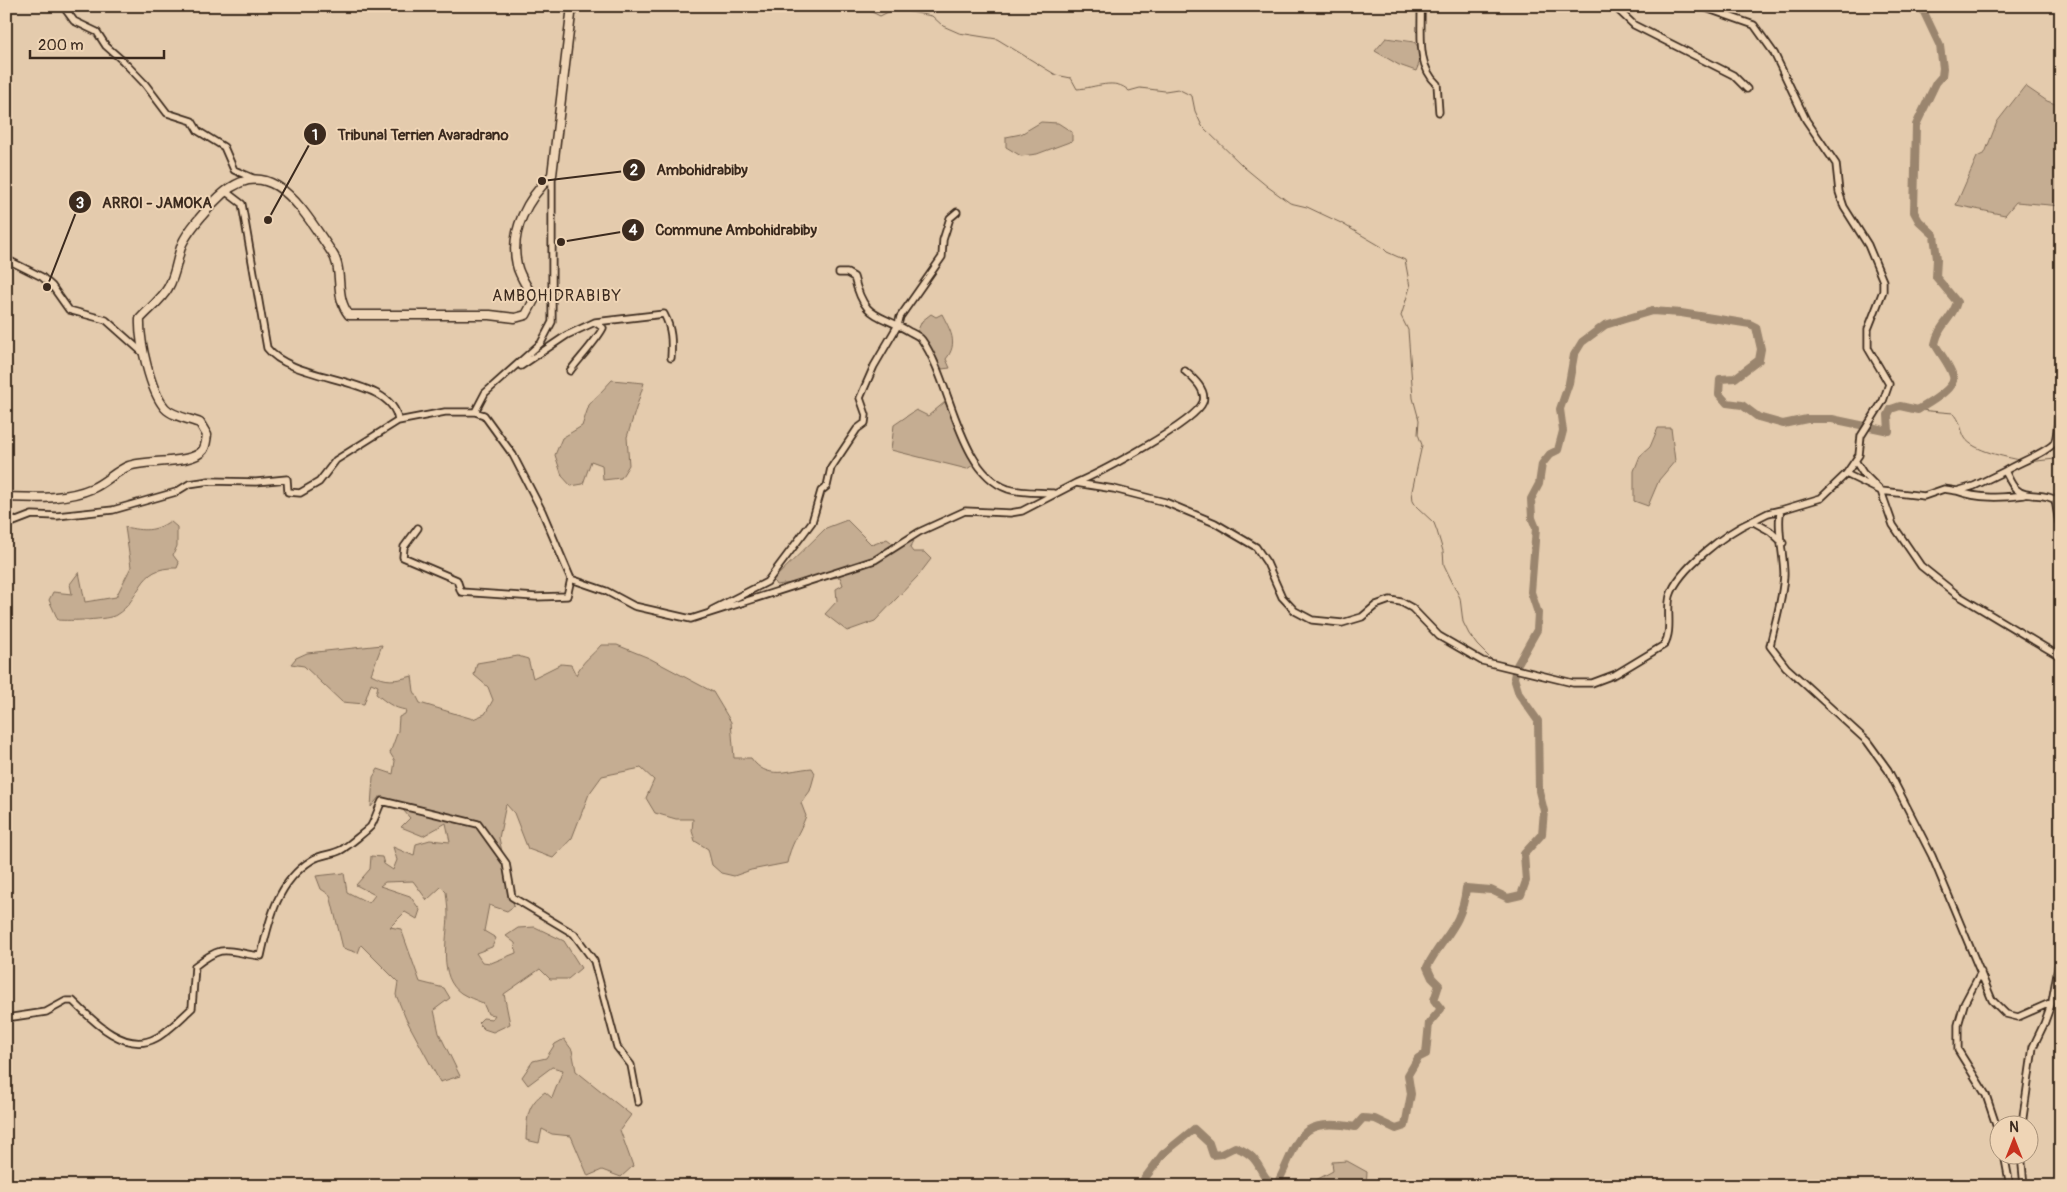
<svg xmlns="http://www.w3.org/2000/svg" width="2067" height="1192" viewBox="0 0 2067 1192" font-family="Pangolin,sans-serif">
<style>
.green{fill:#c5ad92;stroke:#806c58}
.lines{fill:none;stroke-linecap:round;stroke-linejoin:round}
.stream{stroke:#74614e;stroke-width:1}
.river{stroke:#9a856e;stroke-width:8}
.minor-casing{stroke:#3b2a1e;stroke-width:9}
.major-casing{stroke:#3b2a1e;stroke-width:11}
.minor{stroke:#efd5b6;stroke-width:5.5}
.major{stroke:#efd5b6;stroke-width:8}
.labels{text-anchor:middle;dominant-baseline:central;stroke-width:4;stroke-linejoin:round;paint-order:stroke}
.quarter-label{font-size:16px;letter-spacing:1px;fill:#3b2a1e;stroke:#efd5b6}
.leader{fill:none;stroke:#3b2a1e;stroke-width:2}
.callout-dot{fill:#3b2a1e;stroke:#efd5b6;stroke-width:2}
.mark-label{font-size:15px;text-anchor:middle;font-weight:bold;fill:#fff}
.callout-label{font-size:15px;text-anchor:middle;font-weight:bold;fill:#3b2a1e;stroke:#efd5b6;stroke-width:4;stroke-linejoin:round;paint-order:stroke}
</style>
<rect width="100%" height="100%" fill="#e4cbad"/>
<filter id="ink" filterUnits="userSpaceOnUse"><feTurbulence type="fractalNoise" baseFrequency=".02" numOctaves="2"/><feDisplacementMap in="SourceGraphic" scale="10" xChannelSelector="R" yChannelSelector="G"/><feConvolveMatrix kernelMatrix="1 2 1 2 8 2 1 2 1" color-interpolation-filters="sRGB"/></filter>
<g filter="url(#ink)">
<!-- green -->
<path class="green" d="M1386,38L1414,42C1423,51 1421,60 1416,71L1399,65L1375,51Z
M2025,86L2047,101L2061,106V206L2016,202L2005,215L1956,205L1977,157L1985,153L1997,122Z
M1041,122L1058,123L1072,132V141L1037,154L1021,156L1006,147V137L1021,134Z
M931,314L936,317L942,314C950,330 959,343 946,359L950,368L942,369L928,342L917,332L922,321Z
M612,380L644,383L627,437L629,465L621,478L603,480L602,465L591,461L583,484L571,486L562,476L555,455L562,438L582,426L589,405Z
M945,402L973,465L967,469L891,450L894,425L916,410L928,416Z
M1658,428H1671L1675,461L1659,480L1648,506L1634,501V471L1640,456L1650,447Z
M847,520L872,545L887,539L895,545L914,541L910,548L913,552H924L931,559L918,576L875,621L847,631L825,614L837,601L836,589L843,585L840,577L776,585L773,580L826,528Z
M170,521L177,527V546L173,555L179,563L177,568C136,566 143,599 116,615C109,620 68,621 58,620L49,600L53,592L72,594L70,584L79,572L85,602L116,597L131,567L125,527C143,531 155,532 170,521Z
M382,645L371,674C386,682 395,681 412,676L414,691L420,703L473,719L485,714L493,700L488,687L474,675L477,663L518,656L528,659L533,678L561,664L571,665L576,675C583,660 591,657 601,645H617L649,658L713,692L731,722L734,758H751C767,781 787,770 812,768L815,773L810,791L801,803L806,816C800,832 790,846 787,863L751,870L734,876L721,873L712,865L708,849L695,841L692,831L693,819H676L655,813L646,798L654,780L641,768L602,776L589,794L572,838L553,858L528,849L514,813L506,804L499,838L514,906L507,911L489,905L484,931L496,938L492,947L476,953L482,962L491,963L516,953L515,943L506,936L518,928L535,927L564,941L581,968L568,979H550L540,969L504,994L510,1024L493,1032L484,1029L478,1023L483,1018L492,1019L495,1015L488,1014L483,1003C476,1000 467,997 461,993C438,977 447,939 448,916C448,908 447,900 446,892L441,887L427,900L413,881L385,882L380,886L410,896L420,910L417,919L405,912L390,927L401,929L420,982L444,988L450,998L434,1010L439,1033L460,1076L440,1082L406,1019L396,995L398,982L361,945L358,953L343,948L330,895L321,889L316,876L344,873L347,892L369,903L375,895L356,885L370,869L371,856L382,857L384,864L393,870L397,860L393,847L414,856L416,844L430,840L450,842L446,823L423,836L401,827L410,818L397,803L379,797L371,807L373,777L378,769L393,774L395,761L390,753L398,731L399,717L405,714L406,710C393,708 386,702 376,694L378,686L371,683L364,704L342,702L304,666L291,664L296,658L307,653Z
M564,1039L572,1050L576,1071L631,1115L620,1130L633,1166L621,1177L602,1170L588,1176L571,1136L552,1134L542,1129L539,1143L526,1140C527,1119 526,1105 545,1092L552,1098L563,1070L552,1067L528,1085L522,1077L533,1061L546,1058L555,1044Z
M1347,1161L1367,1172L1366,1186H1305L1333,1171L1332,1162Z"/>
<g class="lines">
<!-- stream -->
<path class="stream" d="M860,6L880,16L894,9L932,16L943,26L959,33L997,39L1056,75L1071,78L1077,89C1095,88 1115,77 1129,91L1140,88L1165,91L1178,89L1192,96L1195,111L1202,126L1245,168L1268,187L1290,203L1307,207L1341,223L1382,247L1387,252L1405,260L1410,287L1401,316L1408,330L1413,398L1419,420L1418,434L1422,445L1412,491L1413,501L1416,506L1434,523L1437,531L1443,551L1444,565L1460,598L1463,622L1469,634L1477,645L1493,661
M1918,410L1953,413C1961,420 1960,429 1965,438C1973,451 2006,457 2020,460
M2028,462L2055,459L2061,454"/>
<!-- river -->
<path class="river" d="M1139,1186L1163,1154L1194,1129L1209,1143L1213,1155L1221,1154L1235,1147C1265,1158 1255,1174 1276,1186
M1276,1186C1300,1142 1294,1116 1355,1127L1363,1118L1375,1119L1396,1129L1405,1126L1411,1094L1408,1075L1418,1058L1426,1054L1429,1023L1441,1009L1434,1000L1439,985L1432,978L1427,967C1443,936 1462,927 1466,888L1491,890L1508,898L1521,895L1526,881L1524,854L1542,834L1544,811L1539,791L1538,721L1519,694L1514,678L1516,667L1537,630L1538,613L1531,592L1536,528L1532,518L1531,499L1539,484L1542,464L1550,454L1558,450L1563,431L1560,409L1569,383L1574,355L1582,342L1605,325L1652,311L1681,313L1750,324L1756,327L1761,349L1759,360L1735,378L1720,379L1719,394L1727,403L1742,405L1758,417L1783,424L1807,419H1832L1889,431L1888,415L1891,409L1900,406L1918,410C1927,404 1957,388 1953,376C1950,365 1940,354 1935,344C1939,324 1952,320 1957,302L1936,277L1937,259L1934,235L1919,221L1914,212L1916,125L1936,83L1942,76L1943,68L1940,46L1921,6"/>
<!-- minor casing -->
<g class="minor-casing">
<path id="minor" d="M63,6L74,21L97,32L106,46L123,61L145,84L167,113L192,121L198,131L224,147L234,170L255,179
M1421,6C1422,32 1416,65 1437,84L1439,112
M1614,6L1634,25L1733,75L1747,89
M1700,6L1754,25L1774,53L1806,120L1836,164L1839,192L1844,207L1868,245L1883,281V291L1868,329V348L1889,384L1883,401L1861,436L1859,455L1846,474L1821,498L1781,510C1776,524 1784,556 1784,574C1783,599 1775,622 1770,646L1786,667L1867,741L1888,770L1932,856L1992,1000L2006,1014L2018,1017L2052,1002
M225,191L242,204L267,348C294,384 394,375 398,421
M6,259L42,277L52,286L69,310L106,320L143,353
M839,273H847L854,277C865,321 877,312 910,332C914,334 919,336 922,340C951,380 958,472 1008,489C1021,493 1039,492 1053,493
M595,322L664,314C672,329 672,341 671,358
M521,366L567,335L595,322L603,328C597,340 579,359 570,371
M2061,402C2056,415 2059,429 2055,441C2053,450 2015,464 2005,471C2008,476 2011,485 2016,489C2026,499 2044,492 2055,500L2061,534
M475,412L485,393L541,343L552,322V175
M1856,462L1863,473L1881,491L1893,525L1921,566L1956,594L2061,657
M1846,474L1881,491L1924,496L1944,489L1957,491L1974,486L2005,471
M1076,483C1099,473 1195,423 1203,402C1207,390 1193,378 1185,371
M1957,491C1979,499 2001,498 2024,495
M6,515L14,520
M1752,521L1768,513L1781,510
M6,525L32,515L57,516L113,510L176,492L189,484L209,481L256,482L287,479L288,492L300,493L319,482L336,460L398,421L445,412H475L484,415L513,455L542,511L571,579L606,591L634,606L691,619L875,560L919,532L965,511L1010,513L1022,511L1076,483L1114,489L1165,502L1215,523L1256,547L1267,563L1282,597L1295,611L1312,620L1342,623L1362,617L1376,605L1390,600L1401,602L1412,608L1439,636L1482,661L1573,683H1592L1616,674L1664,645C1673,630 1666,612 1670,596C1678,569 1727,532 1752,521L1770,531L1783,543
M418,528L404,547L403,557L457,580L461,592L536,597L567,596L571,579
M2061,578L2059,594L2061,599
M712,610L767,582L812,522L821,491L827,486L831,468L857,429L865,423L866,415L860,398L874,366L898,325L900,317L942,257L943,240L950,218L957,212
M1981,972L1964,1004L1958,1025V1050L1986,1095L2000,1137
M6,1018L46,1012L66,1001H73C92,1020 125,1055 156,1038C169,1031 181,1018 192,1008L195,966C227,941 227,953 261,956C269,919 278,881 312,860C322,854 332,855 341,850C344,849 370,828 371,826C375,819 378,809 382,801L478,824L506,863L512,897L574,934L594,961L617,1047L631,1065L638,1102
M2022,1124L2033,1047L2044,1024L2052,1002L2061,950
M2004,1154L2010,1186
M2021,1154L2024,1186"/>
</g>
<!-- major casing -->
<g class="major-casing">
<path id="major" d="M6,497C36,498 65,500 93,488C106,482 116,471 129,466C147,459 192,465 203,450C206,446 206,440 207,435L200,423C190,419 172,416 165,408C150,391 139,340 140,319C149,309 162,299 168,288C176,275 177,258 182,244C189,229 203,214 214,202C268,145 302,209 331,251C345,270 333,295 349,315H490L515,318L526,315L534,300C529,289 519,276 517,265C509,231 528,198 552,175L572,6"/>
</g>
<!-- minor -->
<use href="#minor" class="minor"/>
<!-- major -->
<use href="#major" class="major"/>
</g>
</g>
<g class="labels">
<!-- quarter labels -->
<g class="quarter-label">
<text x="557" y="296">AMBOHIDRABIBY</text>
</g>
</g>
<!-- callouts -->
<path class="leader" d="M268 220L315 134M542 181L634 170M47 287L80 202M561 242L633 230"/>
<g class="callout-dot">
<circle cx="268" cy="220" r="5"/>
<circle cx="542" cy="181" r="5"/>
<circle cx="47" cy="287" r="5"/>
<circle cx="561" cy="242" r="5"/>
<circle cx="315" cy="134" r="12"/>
<circle cx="634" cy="170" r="12"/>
<circle cx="80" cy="202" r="12"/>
<circle cx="633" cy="230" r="12"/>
</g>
<g class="mark-label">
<text x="315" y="140">1</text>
<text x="634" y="175">2</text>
<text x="80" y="208">3</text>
<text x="633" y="235">4</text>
</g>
<g class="callout-label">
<text x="423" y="140">Tribunal Terrien Avaradrano</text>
<text x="702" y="175">Ambohidrabiby</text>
<text x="157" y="208">ARROI - JAMOKA</text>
<text x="736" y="235">Commune Ambohidrabiby</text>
</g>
<!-- margin -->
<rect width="2067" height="1192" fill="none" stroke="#efd5b6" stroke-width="25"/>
<rect x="12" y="12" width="2042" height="1167" fill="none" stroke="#3b2a1e" stroke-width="2" filter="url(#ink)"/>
<!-- north arrow -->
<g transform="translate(2014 1140)"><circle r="24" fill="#efd5b6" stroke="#a79179"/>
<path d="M0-4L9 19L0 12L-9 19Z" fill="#c8321e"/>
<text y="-8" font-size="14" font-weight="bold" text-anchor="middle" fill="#3b2a1e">N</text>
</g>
<!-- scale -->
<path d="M30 50v8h134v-8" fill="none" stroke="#3b2a1e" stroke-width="2.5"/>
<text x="38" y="50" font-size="15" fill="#3b2a1e" stroke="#efd5b6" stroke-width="4" paint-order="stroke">200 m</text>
</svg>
